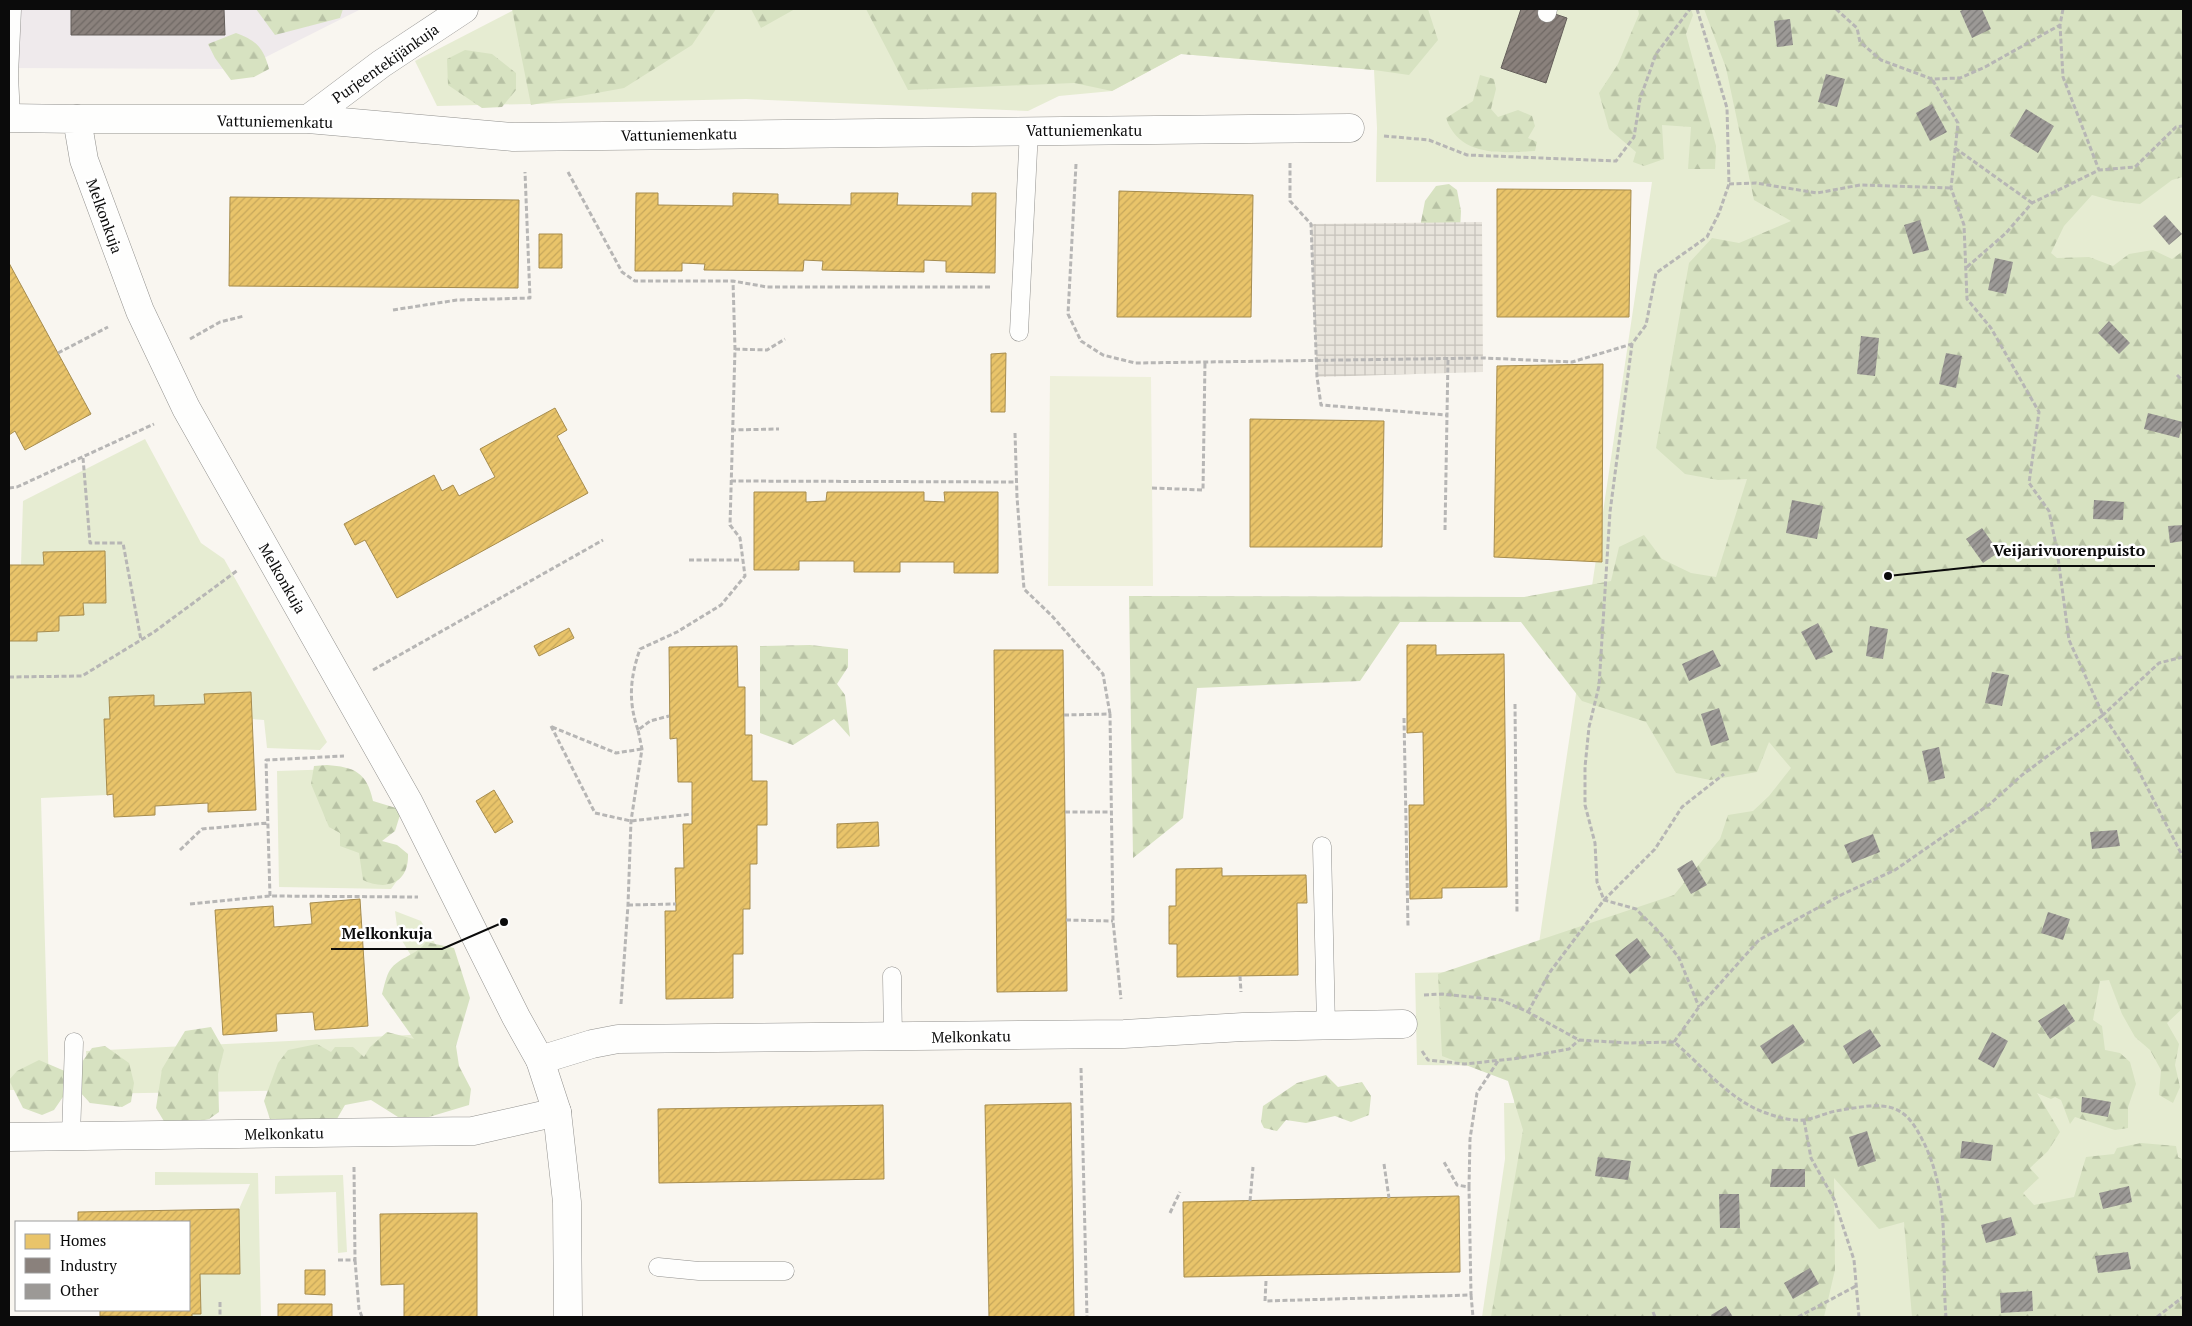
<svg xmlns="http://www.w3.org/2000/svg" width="2192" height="1326" viewBox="0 0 2192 1326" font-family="'PT Serif',serif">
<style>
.industrial{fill:#efeaec}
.grass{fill:#e6ecd2}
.forest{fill:url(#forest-firs)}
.pitch{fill:#eef0db}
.plaza{fill:url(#plaza-grid)}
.homes{fill:url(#homes-hatch);stroke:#a68c4e}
.industry{fill:url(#industry-hatch);stroke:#645e5a}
.building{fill:url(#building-hatch)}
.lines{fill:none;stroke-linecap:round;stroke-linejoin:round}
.service-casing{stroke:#92918e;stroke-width:19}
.minor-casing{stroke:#92918e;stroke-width:29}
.tertiary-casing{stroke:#92918e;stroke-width:29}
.path{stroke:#b7b6b5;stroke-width:3;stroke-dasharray:5 2.5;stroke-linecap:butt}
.service{stroke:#fefefd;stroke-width:18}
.minor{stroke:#fefefd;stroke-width:28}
.tertiary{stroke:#fefefd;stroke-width:28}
.labels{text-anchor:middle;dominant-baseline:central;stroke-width:5;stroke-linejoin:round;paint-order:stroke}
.street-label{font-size:15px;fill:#0b0b0b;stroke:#fff}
.leader{fill:none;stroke:#0b0b0b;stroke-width:2}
.callout-dot{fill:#0b0b0b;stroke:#fff;stroke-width:2}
.callout-label{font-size:16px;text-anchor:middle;font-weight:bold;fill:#0b0b0b;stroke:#fff;stroke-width:5;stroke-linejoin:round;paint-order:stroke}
</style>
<defs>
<pattern id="forest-firs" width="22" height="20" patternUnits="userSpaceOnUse" patternTransform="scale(1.25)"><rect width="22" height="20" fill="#d7e2c1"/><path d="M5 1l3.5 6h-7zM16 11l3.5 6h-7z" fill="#b7c1a4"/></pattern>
<pattern id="plaza-grid" width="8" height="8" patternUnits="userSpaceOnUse" patternTransform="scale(1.25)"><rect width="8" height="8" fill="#e8e4dc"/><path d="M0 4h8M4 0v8" fill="none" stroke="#c6c2bb"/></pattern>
<pattern id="homes-hatch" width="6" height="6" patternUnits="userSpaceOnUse" patternTransform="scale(1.25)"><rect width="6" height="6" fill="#e9c46a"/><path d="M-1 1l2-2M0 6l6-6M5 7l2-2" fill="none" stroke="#c6a75b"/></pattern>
<pattern id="industry-hatch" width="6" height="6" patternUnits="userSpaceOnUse" patternTransform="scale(1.25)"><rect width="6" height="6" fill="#8a817c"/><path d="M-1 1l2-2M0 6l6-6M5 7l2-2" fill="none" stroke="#6f6864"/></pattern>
<pattern id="building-hatch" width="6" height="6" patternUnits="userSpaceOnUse" patternTransform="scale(1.25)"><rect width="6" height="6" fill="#9c9996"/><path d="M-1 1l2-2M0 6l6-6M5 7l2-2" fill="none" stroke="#7d7b79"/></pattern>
</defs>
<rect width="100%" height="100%" fill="#f9f6f0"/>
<!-- industrial -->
<path class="industrial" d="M9,9H361L242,69L9,68Z"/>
<!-- grass -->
<path class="grass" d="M516,9H2183V1317H1482L1505,1159L1504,1103H1514L1519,1066L1417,1065L1415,973L1535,970L1652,182H1376L1377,128L1374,70L1181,54L1112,91L1059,96L1028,111L746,99L437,106L415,61Z
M145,439L201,543L224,559L327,742L320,750L267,748L264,720L252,719L204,694L205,704L154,706L153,695L109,697L110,719L104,720L107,795L41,798L49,1090H9V641H37V632L59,631V616L84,615L83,603H106L105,551L44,552V565H21L23,501Z
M338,769L399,878L391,889L279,887L277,771Z
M395,911L421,921L452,971L427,1088L88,1094L86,1051L429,1034L427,982L398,934Z
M155,1172L258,1173L261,1317H192V1314H201L200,1274H240L239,1209L250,1184L155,1185Z
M343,1175L347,1252L338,1253L336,1192L275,1194V1176Z"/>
<!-- forest -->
<path class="forest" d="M256,9H343L340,18L275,35Z
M512,9H716L692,45L624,88L531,105Z
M751,9H795L761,28Z
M866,9H1428L1438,40L1409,75L1374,70L1181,54L1112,91L1074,83L908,90Z
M1638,9H1691L1693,15L1686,34L1716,146L1715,169H1688L1691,127L1662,125L1664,159L1644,166L1633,162L1636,152L1609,129L1599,93L1618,64L1639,14Z
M1704,9H2183V177L2172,180L2140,204L2114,201L2092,195L2064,226L2051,253L2057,258L2089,257L2113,266L2129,254L2153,250L2172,259L2183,251V1008L2167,1023L2179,1044L2175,1065L2180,1087L2173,1103L2159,1095L2161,1070L2150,1050L2135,1037L2122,1014L2109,980L2100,981L2093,1020L2102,1026L2105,1050L2120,1053L2130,1062L2136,1084L2128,1107V1128L2115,1130L2075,1117L2070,1124L2061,1100L2055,1097L2051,1099L2037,1093L2060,1132L2048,1151L2030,1168L2039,1178L2023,1193L2034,1205L2074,1197L2086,1157L2114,1154L2117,1148L2141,1143L2176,1146L2178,1157L2183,1160V1317H1912L1904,1222L1879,1229L1834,1178L1835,1270L1824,1317H1491L1523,1130L1508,1081L1442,1056L1438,974L1674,895L1720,839L1728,815L1753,811L1769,796L1791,768L1769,742L1757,772L1710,780L1676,773L1646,722L1582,701L1521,622H1400L1360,681L1197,688L1183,818L1133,858L1129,596L1524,597L1611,581L1619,547L1644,535L1662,559L1691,573L1716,577L1747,479L1718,480L1685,474L1656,448L1689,263L1712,238L1739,243L1791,221L1754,200L1726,68Z
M236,33C257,41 263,47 269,69L254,77L231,80L215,58L208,44Z
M465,50L492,54L516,73V90L502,107L482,108L448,85L447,59Z
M1480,75L1494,79L1496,89L1491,109L1498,117L1518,110L1532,116L1535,126L1528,138L1537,142L1535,151C1501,153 1459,157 1446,118L1473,101Z
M1449,184L1457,190L1461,211L1460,231L1420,227L1425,201L1436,186Z
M810,645L848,649V667L837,684L845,695L850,737L834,719L793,745L760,733V646Z
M327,765C354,767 367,772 373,801L396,808L400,815L395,831L382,841L397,845L408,854C409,884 386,891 363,880L359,853L340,846V833L329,827L311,784L314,766Z
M426,942L454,948L470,998L456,1046L459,1066L471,1089L469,1105L429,1117H398L371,1100L345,1105L334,1124L272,1125L264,1101L278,1063L288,1050L317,1044L331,1052L335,1047H353L364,1057L370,1047L387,1032L414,1039L382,994C384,987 386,976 390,970C399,957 417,955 426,942Z
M211,1027L224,1050L218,1074L219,1112L209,1119L168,1128L156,1108L162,1069L185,1031Z
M105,1046L129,1063L134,1083L131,1102L122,1107L90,1103L78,1090L82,1062L92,1048Z
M39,1060L67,1072L69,1088L54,1110L42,1115L23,1108L9,1080L17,1071Z
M1326,1075L1338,1087L1362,1082L1371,1096L1369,1115L1351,1122L1335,1116L1306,1123L1286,1120L1277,1131L1264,1128L1261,1122L1263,1106L1297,1083Z"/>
<!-- pitch -->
<path class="pitch" d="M1050,376L1151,377L1153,586H1048Z"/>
<!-- plaza -->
<path class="plaza" d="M1482,222L1483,372L1317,377L1311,224Z"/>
<!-- homes -->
<path class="homes" d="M1497,189L1631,190L1629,317H1497Z
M1119,191L1253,195L1251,317H1117Z
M636,193H658V205L733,206V193L778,194V204L851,205V193H898L897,205L972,206V193H996L995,273L946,272V261L924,260V272L822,270L823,261L804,260L803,271L704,270L705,264L682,263V271H635Z
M230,197L519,200L518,288L229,286Z
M539,234H562V268H539Z
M9,263L91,414L25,450L15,431L9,435Z
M1006,353L1005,412H991V354Z
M1603,364L1602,562L1494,557L1497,366Z
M555,408L567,430L557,436L588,493L397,598L365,540L355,545L344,524L434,475L442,491L453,485L459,496L495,477L480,449Z
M1250,419L1384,421L1382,547H1250Z
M754,492H806V502L826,501L827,492H924V501L945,502L944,492H998V573H954V562H900V572H854V561H799V570H754Z
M105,551L106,603H83L84,615L59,616V631L37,632V641H9V565H44L43,552Z
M569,628L574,638L539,656L534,646Z
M1407,645H1436V655L1504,654L1507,887L1442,888V898L1410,899L1409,805H1424L1423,732L1407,733Z
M737,646L738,687H745V735H752V781H767V825H757V864H750V909H743V954H733V998L666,999L665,911H676L675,868H684L683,824H692V782H678L677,738L670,739L669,647Z
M994,650H1063L1067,991L997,992Z
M251,692L256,810L208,812V803L155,806V815L114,817L113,794L107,795L104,719H110L109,697L154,695V706L205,704L204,694Z
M494,790L513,822L495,833L476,801Z
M878,822L879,846L837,848V824Z
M1222,868V876L1306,875L1307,903H1297L1298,975L1177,977V944H1169V906H1176V869Z
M360,899L368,1026L315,1030L313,1012L276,1014L277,1031L223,1035L215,910L273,906L274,927L312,924L310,903Z
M1071,1103L1074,1317H989L985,1105Z
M883,1105L884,1179L659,1183L658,1109Z
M1459,1196L1460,1272L1184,1277L1183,1202Z
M239,1209L240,1274H200L201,1314H192V1317L100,1316V1310H189V1222H78V1212Z
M477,1213V1317H404V1284L381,1285L380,1214Z
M305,1270H325V1295L305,1294Z
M278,1304H332V1317H278Z"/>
<!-- industry -->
<path class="industry" d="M71,9H224L225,35H71Z
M1521,9H1540L1567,18L1546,83L1501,68Z"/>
<!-- building -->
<path class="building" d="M1965,9H1982L1991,29L1972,38L1960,11Z
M1790,19L1793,45L1777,47L1774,21Z
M1826,74L1845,79L1837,107L1818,102Z
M1932,104L1947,132L1930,141L1916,113Z
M2026,109L2054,126L2038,153L2010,136Z
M2165,215L2182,234L2169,245L2153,226Z
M1920,220L1929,250L1913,254L1904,225Z
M1995,258L2013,262L2006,294L1988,290Z
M2109,321L2130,343L2119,354L2098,333Z
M1861,336L1879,338L1875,376L1857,374Z
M1946,353L1962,356L1956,388L1939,384Z
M2148,413L2183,422L2179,438L2144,429Z
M1792,500L1823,506L1817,539L1786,533Z
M2094,500L2124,502L2123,520L2093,519Z
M2183,525V541L2170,543L2168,526Z
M1982,528L1999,552L1983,563L1966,539Z
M1818,623L1833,652L1816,660L1801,632Z
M1870,626L1888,629L1883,659L1866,656Z
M1713,650L1721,666L1689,681L1682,664Z
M1992,672L2009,675L2002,706L1985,703Z
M1719,708L1729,740L1711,746L1701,714Z
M1939,747L1945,778L1929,782L1922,751Z
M2117,830L2120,846L2092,849L2090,832Z
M1873,834L1880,852L1852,863L1844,845Z
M1692,860L1707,885L1691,894L1677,869Z
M2048,912L2070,919L2063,940L2041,933Z
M1637,938L1651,957L1630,974L1615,955Z
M2064,1004L2075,1021L2050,1039L2038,1021Z
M1793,1024L1805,1042L1772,1064L1760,1046Z
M1870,1029L1881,1046L1853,1064L1843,1046Z
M1992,1032L2008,1041L1994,1068L1978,1059Z
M2082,1097L2111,1102L2108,1117L2081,1112Z
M1867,1131L1876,1161L1858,1167L1849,1137Z
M1962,1141L1993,1145L1991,1161L1960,1158Z
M1598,1157L1631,1161L1628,1180L1595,1176Z
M1772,1169H1805V1187H1770Z
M2129,1186L2132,1202L2103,1209L2099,1193Z
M1719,1194H1739L1740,1228H1720Z
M2011,1217L2016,1235L1986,1243L1981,1225Z
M2128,1252L2131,1269L2098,1273L2095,1256Z
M1810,1268L1819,1284L1793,1299L1784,1283Z
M2032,1291L2033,1311L2001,1313L2000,1293Z
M1726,1306L1733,1317H1712L1711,1315Z"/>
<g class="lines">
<!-- service casing -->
<g class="service-casing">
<path id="service" d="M1547,13L1548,9
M11,118L9,75L12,9
M1019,332L1029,130
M1322,846L1326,1027
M892,976L893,1037
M71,1137L74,1042
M658,1267L699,1271H785"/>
</g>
<!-- minor casing -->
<g class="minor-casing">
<path id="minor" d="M77,119H308L513,137L1350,128
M308,119L381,64L464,9
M540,1060L592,1044L618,1039L1124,1034L1243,1027L1403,1024
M9,1137L473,1131L557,1112L567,1202L568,1317"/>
</g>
<!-- tertiary casing -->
<g class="tertiary-casing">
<path id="tertiary" d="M9,118L77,119L84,160L140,311L186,408L409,803L516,1017L540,1060L557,1112"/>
</g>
<!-- path -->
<path class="path" d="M1697,9L1727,108L1729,184L1719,213L1707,237L1656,273L1646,325L1632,344L1610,512L1599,686L1589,727L1585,767V805L1595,843L1597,882L1604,900L1655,849L1682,807L1724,774
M1836,9L1857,28L1860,42L1881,60L1932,79L1960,78L1985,67L2060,25
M2063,9L2060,25L2063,77L2099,170
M1384,136L1429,140L1467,155L1616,161L1634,137L1640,99L1656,54L1690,9
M1955,148L2032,203
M1290,163V201L1311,224L1317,377L1321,405L1446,415
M1076,164L1068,314L1081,341L1103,355L1135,363L1484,358L1572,362L1632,344
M568,172L622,272L635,281H733L767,287H992
M1729,184L1756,183L1817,193L1860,185L1951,188
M1967,267L2006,233L2032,203L2099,170L2135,167L2176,127L2183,126
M393,310L457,300L530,298L525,172
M190,339L220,322L244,316
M735,349L767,350L785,339
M58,353L108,327
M2177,375L2183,381
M731,430L779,429
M1015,433L1017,497L1024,589L1052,616L1103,674L1110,714
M83,458L90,543H123L141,640
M731,481L1016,482
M9,488L17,487L154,424
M1152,488L1203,490L1205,361
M1445,530L1448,358
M689,560H742
M2183,657L2159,663L2103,715L2132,758L2183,857
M373,670L603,540
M9,677L82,676L154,632L238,570
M1515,704L1517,914
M1064,715L1110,714L1113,921L1121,999
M1404,718L1408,926
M551,726L595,813L631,821L692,814
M552,727L616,753L642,749
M638,730C628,701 630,678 640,649L677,632L721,605L745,576L740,538L730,525L735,349L733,281
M1065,812H1111
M180,850L202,829L268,823
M270,896L266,760L344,756
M190,904L270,896L418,897
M628,905L676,904
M1066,920L1113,921
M1240,976L1241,992
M1424,995L1442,994L1501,1000L1528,1012L1579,1040L1629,1043L1674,1042C1703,1066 1729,1100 1766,1113C1777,1117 1791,1121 1803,1120C1814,1119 1825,1113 1836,1111C1847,1109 1859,1107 1870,1106C1901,1104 1911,1117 1924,1143C1951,1198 1941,1258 1946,1317
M621,1004L628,905L631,821L642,749L638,730L650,721L669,716
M1528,1012L1550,972L1604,900L1636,909L1661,934L1679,958L1699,1007
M1674,1042L1699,1007L1759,940L1843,894L1895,870L1990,804L2022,775L2103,715L2069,640L2057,550L2049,511L2029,483L2039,412L1991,328L1967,299L1964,225L1951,188L1958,123L1932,79
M1422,1051L1428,1060L1465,1064L1520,1058L1569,1049L1579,1040
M1081,1068L1087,1317
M1804,1120L1811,1158L1834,1199L1854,1260L1859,1317
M1384,1164L1389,1198
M1469,1187L1470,1139L1477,1093L1498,1061
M1250,1201L1253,1167
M1170,1213L1180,1192
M338,1260H355L354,1167
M355,1260L359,1309L362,1317
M1266,1281L1265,1301L1471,1295L1469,1187L1457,1185L1444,1162
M1471,1295L1473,1317
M220,1302V1317
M1653,1312L1655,1317
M1798,1317L1856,1286
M2157,1317L2183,1297"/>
<!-- service -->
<use href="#service" class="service"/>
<!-- minor -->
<use href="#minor" class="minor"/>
<!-- tertiary -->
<use href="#tertiary" class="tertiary"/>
</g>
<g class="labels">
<!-- street labels -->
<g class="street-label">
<text transform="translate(385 63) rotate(-35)">Purjeentekijänkuja</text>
<text transform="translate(275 121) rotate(1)">Vattuniemenkatu</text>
<text x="1084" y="130">Vattuniemenkatu</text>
<text transform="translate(679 134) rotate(-1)">Vattuniemenkatu</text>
<text transform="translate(105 216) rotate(70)">Melkonkuja</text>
<text transform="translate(283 578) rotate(60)">Melkonkuja</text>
<text transform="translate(971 1036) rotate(-1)">Melkonkatu</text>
<text transform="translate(284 1133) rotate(-1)">Melkonkatu</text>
</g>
</g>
<!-- callouts -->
<path class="leader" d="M1888 576L1982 566H2155M504 922L442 949H331"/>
<g class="callout-dot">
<circle cx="1888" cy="576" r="5"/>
<circle cx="504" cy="922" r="5"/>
</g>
<g class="callout-label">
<text x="2069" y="556">Veijarivuorenpuisto</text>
<text x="387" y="939">Melkonkuja</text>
</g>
<!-- border -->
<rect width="2192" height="1326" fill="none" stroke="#0b0b0b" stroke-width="20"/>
<!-- legend -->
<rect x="15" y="1221" width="175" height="90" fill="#ffffff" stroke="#9d9d9d"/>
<rect x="25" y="1234" width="25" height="15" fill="#e9c46a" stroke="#9d9d9d"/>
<text x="60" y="1246" font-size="15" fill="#0b0b0b">Homes</text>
<rect x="25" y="1258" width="25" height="15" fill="#8a817c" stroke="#9d9d9d"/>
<text x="60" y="1271" font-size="15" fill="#0b0b0b">Industry</text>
<rect x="25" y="1284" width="25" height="15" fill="#9c9996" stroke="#9d9d9d"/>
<text x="60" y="1296" font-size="15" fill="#0b0b0b">Other</text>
</svg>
